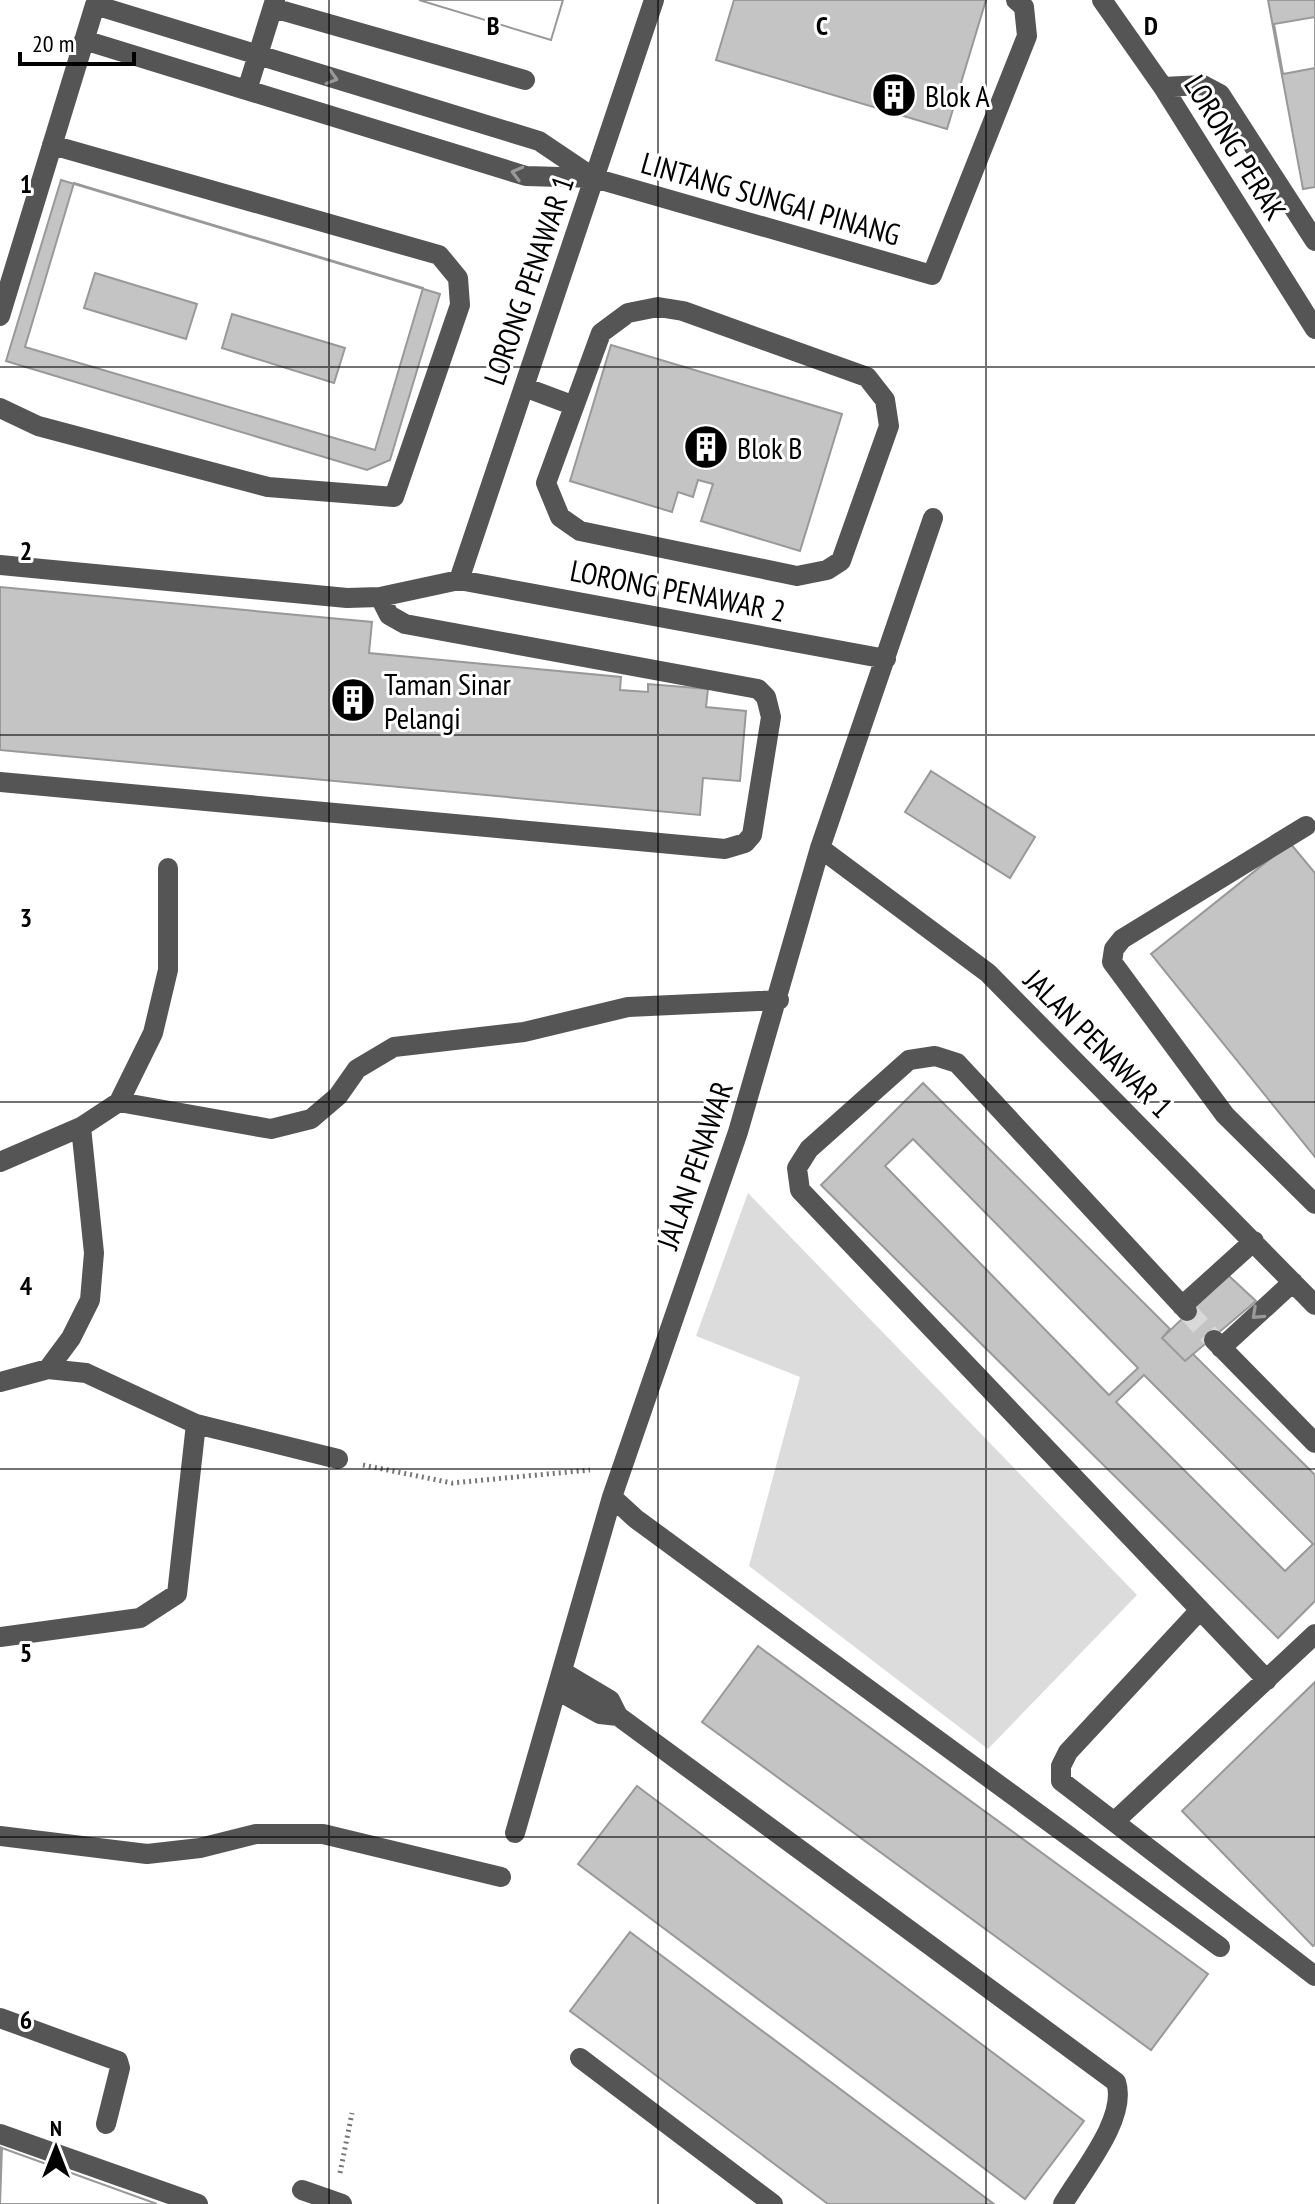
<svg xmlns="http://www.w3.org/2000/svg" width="1315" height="2204" viewBox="0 0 1315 2204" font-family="'PT Sans Narrow',sans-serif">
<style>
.green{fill:#dcdcdc}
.building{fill:#c4c4c4;stroke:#999;stroke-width:2;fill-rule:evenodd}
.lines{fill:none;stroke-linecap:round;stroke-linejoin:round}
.minor-tunnel{stroke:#d9d9d9;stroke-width:20;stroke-dasharray:20 10;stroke-linecap:butt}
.path{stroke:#777;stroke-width:5;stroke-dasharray:2 4;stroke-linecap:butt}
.minor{stroke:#555;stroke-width:20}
.oneway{stroke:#999}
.grid{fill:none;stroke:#000;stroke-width:2;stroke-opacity:0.55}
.labels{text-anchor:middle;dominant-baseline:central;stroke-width:6;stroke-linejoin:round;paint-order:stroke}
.poi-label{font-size:30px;fill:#000;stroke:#fff;text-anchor:start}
.street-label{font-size:30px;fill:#000;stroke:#fff}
.grid-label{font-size:26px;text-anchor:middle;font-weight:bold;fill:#000;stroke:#fff;stroke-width:6;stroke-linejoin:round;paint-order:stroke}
</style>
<rect width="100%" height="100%" fill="#fff"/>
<!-- green -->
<path class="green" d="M748,1193L1137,1595L988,1749L749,1566L800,1377L696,1336Z"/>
<!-- building -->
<path class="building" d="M419,0H563L551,40Z
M419,0H563L551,40Z
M734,0H986L947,129L716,60Z
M1268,0H1315V187L1303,189Z
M1315,17V68L1283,74L1274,24Z
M61,180L440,294L390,460L367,470L6,361Z
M74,183L423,288L375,450L25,347ZM95,273L197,304L186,339L84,308ZM232,314L345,348L334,383L222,348Z
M611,345L842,414L800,551L701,521L713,484L698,480L693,497L678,492L672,512L570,481Z
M0,587L372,622L369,653L621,677L620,690L648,692V684L708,689L706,707L746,711L740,781L703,778L700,815L0,750Z
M931,771L1035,837L1010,878L905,812Z
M1290,843L1315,873V1157L1151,954Z
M923,1083L1170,1329L1162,1338L1185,1361L1193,1354L1315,1475V1601L1278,1638L821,1185ZM913,1139L1138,1368L1109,1395L885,1166ZM1144,1375L1313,1544L1285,1571L1116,1402Z
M1228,1275L1256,1301L1185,1361L1162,1338Z
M758,1646L1208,1974L1151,2050L702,1722Z
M1315,1682V1944L1313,1946L1182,1811Z
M637,1786L1084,2121L1025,2199L578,1864Z
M630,1932L994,2204H828L570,2011Z
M0,2147L2,2148L157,2204H0Z
M2,2148L157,2204H0Z"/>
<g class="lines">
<!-- minor-tunnel -->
<path class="minor-tunnel" d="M1187,1311L1214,1340"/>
<!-- path -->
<path class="path" d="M363,1465L452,1483L590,1470
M340,2173L352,2113"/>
<!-- minor -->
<path class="minor" d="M1102,0L1163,87L1315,329
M273,8L525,80
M84,40L526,176L594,178L932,275L1027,36L1024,7L1016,0
M1163,87L1203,85L1220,94L1315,241
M247,90L275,0
M658,307L683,311L867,377L885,400L889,426L841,561L827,570L797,576L580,531L560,517L546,483L601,333L628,313Z
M0,316L95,5L539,141L594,178
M524,387L572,405
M0,408L38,426L268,487L394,497L460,305L458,278L439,255L52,145
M0,565L347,598L380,597L459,580L886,659
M459,580L654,0
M0,782L725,849L745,843L752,835L771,717L766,697L758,689L405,624L389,615L380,597
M1306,826L1122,939L1114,949L1112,962L1225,1115L1315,1204
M820,848L988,973L1315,1305
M119,1102L271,1129L311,1119L338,1096L357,1069L394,1047L524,1032L628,1007L779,1000
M0,1162L81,1127L119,1102L153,1033L168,970V868
M1182,1306L1254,1241
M1187,1311L957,1063L935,1056L909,1060L809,1149L797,1168L800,1190L1267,1680
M1214,1340L1315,1443
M1221,1348L1293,1282
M48,1369L86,1373L196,1424L338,1459
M0,1382L48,1369L71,1338L90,1300L94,1253L81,1127
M612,1497L636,1519L1220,1947
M1200,1610L1068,1752L1061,1766V1781L1315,1976
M0,1637L140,1618L177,1594L196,1424
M563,1672L610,1700L618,1716L1116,2082C1128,2118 1081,2173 1063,2204
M557,1690L600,1714L618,1716
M1114,1822L1315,1634
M515,1833L612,1497L738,1132L820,848L933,518
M0,1836L147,1854L200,1848L256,1834H323L501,1877
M0,2018L118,2061L120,2068L106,2124
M580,2058L773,2204
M0,2134L198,2204
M302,2190L342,2204"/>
</g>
<!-- one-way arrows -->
<defs><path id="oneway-chevron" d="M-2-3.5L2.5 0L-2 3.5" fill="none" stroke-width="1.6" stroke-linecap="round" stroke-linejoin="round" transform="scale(2)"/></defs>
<g class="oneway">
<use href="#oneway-chevron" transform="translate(332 78) rotate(17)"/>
<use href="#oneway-chevron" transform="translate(517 173) rotate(-165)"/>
<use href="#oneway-chevron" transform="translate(1257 1314) rotate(137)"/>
</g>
<!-- grid -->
<path class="grid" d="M329,0V2204M658,0V2204M986,0V2204M0,367H1315M0,735H1315M0,1102H1315M0,1469H1315M0,1837H1315"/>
<!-- icons -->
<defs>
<g id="building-disc" transform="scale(2.3)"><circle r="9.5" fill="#000" stroke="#fff"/><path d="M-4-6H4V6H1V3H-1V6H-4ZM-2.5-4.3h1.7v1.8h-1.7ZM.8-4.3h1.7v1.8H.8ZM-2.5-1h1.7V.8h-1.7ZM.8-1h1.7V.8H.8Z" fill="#fff"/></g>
</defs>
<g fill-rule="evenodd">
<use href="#building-disc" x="894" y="95"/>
<use href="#building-disc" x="706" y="447"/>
<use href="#building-disc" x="353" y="700"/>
</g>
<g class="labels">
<!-- poi labels -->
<g class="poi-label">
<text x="925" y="95">Blok A</text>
<text x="737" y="447">Blok B</text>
<text x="384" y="683">Taman Sinar<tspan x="384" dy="34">Pelangi</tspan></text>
</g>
<!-- street labels -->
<g class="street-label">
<text transform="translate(1236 147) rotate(58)">LORONG PERAK</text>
<text transform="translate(771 198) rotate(16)">LINTANG SUNGAI PINANG</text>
<text transform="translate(528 280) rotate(-71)">LORONG PENAWAR 1</text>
<text transform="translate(678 590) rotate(11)">LORONG PENAWAR 2</text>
<text transform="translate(1099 1043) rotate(45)">JALAN PENAWAR 1</text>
<text transform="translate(694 1165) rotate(-71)">JALAN PENAWAR</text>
</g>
</g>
<g class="grid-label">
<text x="493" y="35">B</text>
<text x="822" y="35">C</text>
<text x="1151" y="35">D</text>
<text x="26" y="193">1</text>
<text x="26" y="560">2</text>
<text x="26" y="927">3</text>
<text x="26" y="1295">4</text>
<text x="26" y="1662">5</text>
<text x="26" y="2029">6</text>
</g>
<!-- north arrow -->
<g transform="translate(56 2148)" stroke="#ffffff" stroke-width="6" paint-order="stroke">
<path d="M0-6L14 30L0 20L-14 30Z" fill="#000000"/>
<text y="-12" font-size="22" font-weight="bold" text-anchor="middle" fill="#000000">N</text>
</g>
<!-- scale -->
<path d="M20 52v12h114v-12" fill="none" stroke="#000000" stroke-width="4"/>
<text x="32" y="52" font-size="24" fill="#000000" stroke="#ffffff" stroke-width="6" paint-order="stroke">20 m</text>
</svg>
